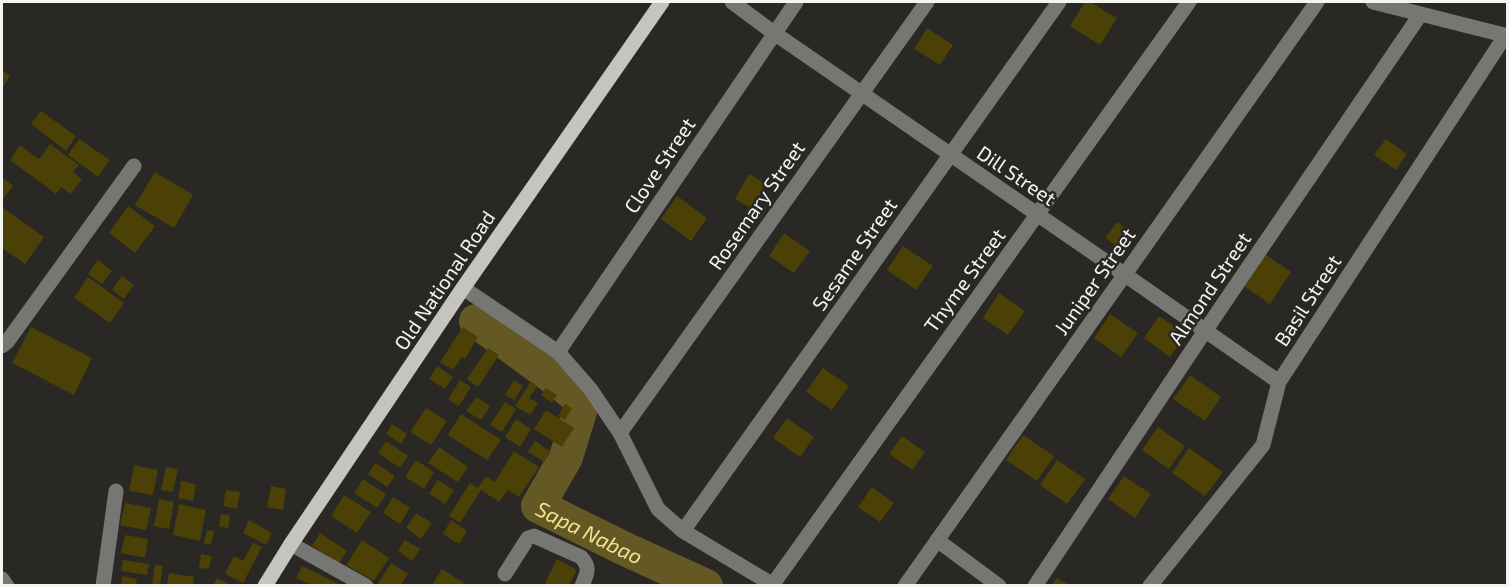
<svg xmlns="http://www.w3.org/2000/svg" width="1509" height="587" viewBox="0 0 1509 587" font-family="'Exo 2',sans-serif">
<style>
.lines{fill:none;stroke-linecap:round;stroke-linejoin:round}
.river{stroke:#645925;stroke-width:34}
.building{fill:#4b4006}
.minor{stroke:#767673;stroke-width:15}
.major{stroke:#c5c4c0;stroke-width:15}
.labels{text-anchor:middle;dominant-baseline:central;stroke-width:5;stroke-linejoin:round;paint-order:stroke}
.street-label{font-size:20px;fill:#f4f4f1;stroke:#292824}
.water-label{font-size:21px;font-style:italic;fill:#f4e392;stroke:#292824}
</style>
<rect width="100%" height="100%" fill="#292824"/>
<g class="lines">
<!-- river -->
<path class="river" id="s1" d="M476,321L558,381L583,402L566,457L538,506L625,549L706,586"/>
</g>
<!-- building -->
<path class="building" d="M1085,2H1090L1117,18L1100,45L1070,26Z
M927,28L953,45L940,65L914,49Z
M2,70L10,76L2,89Z
M41,111L76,136L66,151L31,124Z
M79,139L110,160L98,177L68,155Z
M1386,139L1407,154L1396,170L1374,155Z
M50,144L79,165L73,172L82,179L71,194L61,187L56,194L10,160L20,145L39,159Z
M155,172L193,195L174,228L135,205Z
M749,174L766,184L755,203L766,209L760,219L746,211L749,207L735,199Z
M2,177L13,186L3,199L2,198Z
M677,196L707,218L691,241L661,219Z
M128,206L155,226L135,253L109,233Z
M2,207L44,237L25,264L2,248Z
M1117,222L1135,235L1124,251L1105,238Z
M784,233L810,251L794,273L769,256Z
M903,246L933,266L916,290L887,270Z
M1265,254L1291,272L1270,304L1244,286Z
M98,260L112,271L102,284L88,274Z
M122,276L134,285L124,299L112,290Z
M88,277L124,303L110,323L74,298Z
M999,293L1025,311L1008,335L983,318Z
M1110,314L1138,333L1121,357L1094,338Z
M1159,316L1186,334L1170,357L1144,338Z
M31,327L92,358L74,395L12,363Z
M463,327L478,337L465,359L462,357L453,370L440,362Z
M488,348L499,355L478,387L467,379Z
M437,366L453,377L445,389L429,379Z
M823,368L849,386L832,410L806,392Z
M1190,375L1221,397L1205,421L1173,399Z
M460,380L471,387L459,406L448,399Z
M514,380L523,386L514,400L505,395Z
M531,381L537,386L529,398L538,403L530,415L515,406Z
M546,388L557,395L552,403L541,395Z
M476,397L490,406L481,420L466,411Z
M505,402L516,409L502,432L490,425Z
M565,404L572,408L565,420L558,416Z
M426,408L447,421L431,445L410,432Z
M546,410L574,428L562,447L534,429Z
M461,414L501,440L487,460L448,435Z
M787,418L814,437L800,457L773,438Z
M516,419L531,429L520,447L505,437Z
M392,424L407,434L401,444L386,434Z
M1158,427L1185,446L1169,469L1142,450Z
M1023,435L1054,456L1037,481L1006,460Z
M902,436L925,452L912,470L889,454Z
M386,441L408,456L400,468L378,453Z
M535,441L551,452L544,462L528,452Z
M439,447L468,467L458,482L428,463Z
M1189,448L1223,472L1205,496L1172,473Z
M514,451L539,467L519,497L508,490L499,502L481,490L460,523L449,516L470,483L478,488L486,476L495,482Z
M416,460L434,472L424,489L405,477Z
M1057,460L1085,479L1067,504L1040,485Z
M375,463L395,476L387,487L368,474Z
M134,465L158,470L153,495L129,491Z
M166,467L178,469L173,492L161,490Z
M1124,476L1151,494L1135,518L1108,499Z
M363,479L386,494L377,508L354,493Z
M438,480L454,490L445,504L429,494Z
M181,481L196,484L193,501L178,498Z
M271,486L286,489L283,510L267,507Z
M872,487L894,503L880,522L858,507Z
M226,490L240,492L237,509L223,506Z
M344,495L371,512L357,533L331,516Z
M393,497L410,508L400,524L383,513Z
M159,499L174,502L169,529L154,526Z
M125,503L151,508L146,530L120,525Z
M179,504L206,510L200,541L173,535Z
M416,513L432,523L421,539L406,528Z
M221,514L230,515L228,528L219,526Z
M249,520L272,533L266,545L243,533Z
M451,520L467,531L459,544L443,534Z
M207,530L214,531L211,545L204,543Z
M320,533L347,551L339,563L312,546Z
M125,535L148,539L145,558L121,553Z
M362,540L389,558L374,581L346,565Z
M405,540L420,549L412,561L398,551Z
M253,543L262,547L243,583L225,574L234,556L243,561Z
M201,554L212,556L209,569L199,568Z
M557,559L577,570L569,585H550L545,583Z
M123,560L149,564L147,575L121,571Z
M391,563L408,574L401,585H381L378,583Z
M155,565L163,566L160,585H152Z
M302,566L341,585H312L296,578Z
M442,569L464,583L462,585H432Z
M169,573L194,577L193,585H167Z
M122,576L137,579L136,585H121Z
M217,578L231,585H213Z
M1057,578L1069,585H1052Z"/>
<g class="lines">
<!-- minor -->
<path class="minor" d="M732,2L774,33L1124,274L1279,382
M1373,2L1508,36
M463,288L558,352L591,390L620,433L658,509L683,531L775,586
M2,346L7,342L134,166
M558,352L796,2
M620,433L927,2
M683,531L1059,2
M937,540L999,586
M291,544L366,586
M505,574L528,538L534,536L581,557C591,568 587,573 582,586
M2,579L7,586
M773,584L1189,2
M103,586L116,491
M905,586L1317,2
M1035,586L1205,331L1420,15
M1150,586L1263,445L1279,382L1505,36"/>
<!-- major -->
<path class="major" d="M265,586L291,544L463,288L662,2"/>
</g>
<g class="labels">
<!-- street labels -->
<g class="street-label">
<text transform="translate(659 165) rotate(-56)">Clove Street</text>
<text transform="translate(1017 175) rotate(34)">Dill Street</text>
<text transform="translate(756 205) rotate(-55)">Rosemary Street</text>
<text transform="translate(854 254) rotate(-55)">Sesame Street</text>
<text transform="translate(444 280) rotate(-56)">Old National Road</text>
<text transform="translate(964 280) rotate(-54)">Thyme Street</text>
<text transform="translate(1094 281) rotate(-55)">Juniper Street</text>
<text transform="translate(1209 288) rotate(-56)">Almond Street</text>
<text transform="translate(1307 300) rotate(-57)">Basil Street</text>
</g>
<!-- water labels -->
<g class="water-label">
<text stroke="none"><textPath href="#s1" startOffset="306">Sapa Nabao</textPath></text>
</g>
</g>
<!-- border -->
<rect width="1509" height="587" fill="none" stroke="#f4f4f1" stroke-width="6"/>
</svg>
